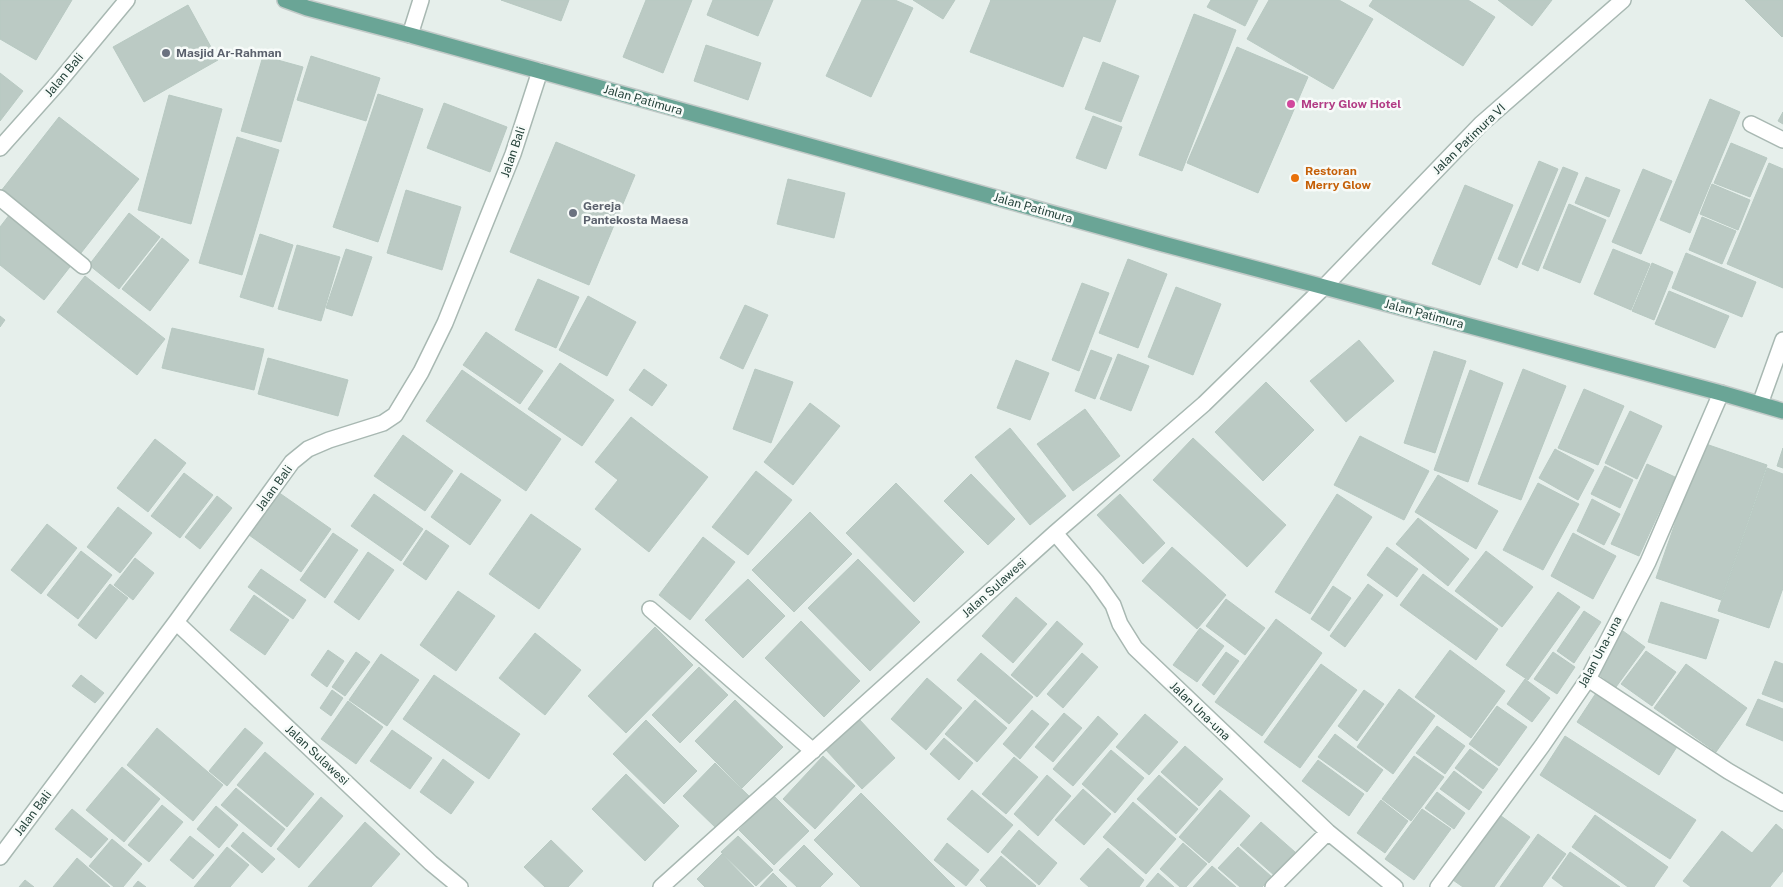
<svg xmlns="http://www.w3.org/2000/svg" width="1783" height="887" viewBox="0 0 1783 887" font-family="'Public Sans',sans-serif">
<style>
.building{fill:#bbcac4;stroke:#b8c9c2}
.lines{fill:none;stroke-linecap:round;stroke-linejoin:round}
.minor-casing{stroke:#a8b8b2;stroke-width:18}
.major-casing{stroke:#c2cac8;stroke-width:18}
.minor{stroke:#fff;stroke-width:15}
.major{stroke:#6aa596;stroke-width:15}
.worship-dot{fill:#6b7280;stroke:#f7fbf9;stroke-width:2}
.hotel-dot{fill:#d1479c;stroke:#f7fbf9;stroke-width:2}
.food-dot{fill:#e8710a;stroke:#f7fbf9;stroke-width:2}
.labels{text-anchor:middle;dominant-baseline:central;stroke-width:5;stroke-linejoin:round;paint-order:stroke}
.worship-label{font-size:12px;font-weight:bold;fill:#5b616d;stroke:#f7fbf9;text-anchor:start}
.street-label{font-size:12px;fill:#24423a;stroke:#f7fbf9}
.hotel-label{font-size:12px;font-weight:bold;fill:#b23c85;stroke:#f7fbf9;text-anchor:start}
.food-label{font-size:12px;font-weight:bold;fill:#c56008;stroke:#f7fbf9;text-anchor:start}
</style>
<rect width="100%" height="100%" fill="#e6efeb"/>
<!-- building -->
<path class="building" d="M0,0H72L36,60L0,39Z
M501,0H569L561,21Z
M646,0H692L663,73L623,57Z
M713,0H773L758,36L707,15Z
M862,0H895L913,8L871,97L826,76Z
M913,0H955L943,19Z
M991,0H990H1116L1100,42L1083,36L1063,87L970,52Z
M1211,0H1258L1245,26L1207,7Z
M1269,0H1339L1373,19L1333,89L1247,39Z
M1373,0H1468L1495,17L1463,66L1369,6Z
M1498,0H1552L1532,26Z
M1745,0H1783V36L1782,37Z
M188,5L218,60L144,102L113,47Z
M1194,14L1236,30L1182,171L1139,155Z
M706,45L761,63L748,100L694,81Z
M1237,47L1308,77L1258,193L1187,163Z
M263,56L303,67L281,142L241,131Z
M311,56L380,78L366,121L297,100Z
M1103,62L1139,76L1121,122L1085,109Z
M0,73L23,91L0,121Z
M378,94L423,109L378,242L333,227Z
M169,95L222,109L191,224L138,210Z
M1710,99L1740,112L1690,233L1660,220Z
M444,103L507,127L490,172L427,148Z
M1783,112V124L1778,121Z
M1093,116L1122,127L1106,169L1076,158Z
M59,117L139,179L81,253L1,191Z
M237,137L279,150L242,275L199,263Z
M556,142L635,175L589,285L510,252Z
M1731,143L1767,158L1750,197L1714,183Z
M1539,161L1558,169L1517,268L1498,259Z
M1769,163L1783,169V288L1727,264Z
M1563,167L1578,173L1538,271L1522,264Z
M1643,169L1672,181L1641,254L1612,242Z
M1586,177L1620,190L1609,217L1575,203Z
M788,179L845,193L834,238L777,224Z
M1712,184L1750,200L1738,230L1700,214Z
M1465,185L1513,205L1480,285L1432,264Z
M406,190L461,207L442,270L387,253Z
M1569,204L1606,220L1580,283L1543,268Z
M129,213L160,237L119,289L89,265Z
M10,214L73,263L44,300L0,265V227Z
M1702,217L1736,231L1722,264L1689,250Z
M260,234L293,245L273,307L240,297Z
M162,238L189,260L150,311L122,289Z
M297,245L340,257L321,321L278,309Z
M346,249L372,257L352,316L326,308Z
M1613,249L1650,264L1631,310L1594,294Z
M1686,253L1756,282L1742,317L1672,288Z
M1128,259L1167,274L1138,348L1099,333Z
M1652,263L1673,272L1654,320L1632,311Z
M85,276L165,339L137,375L57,312Z
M538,279L579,297L556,348L515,330Z
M1082,283L1109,293L1079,371L1052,360Z
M1176,287L1221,304L1193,375L1148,357Z
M1669,291L1729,316L1715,348L1655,324Z
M588,296L636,322L607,376L559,350Z
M745,305L768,315L743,369L720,358Z
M0,316L5,320L0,327Z
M172,328L264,349L254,390L162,368Z
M486,332L543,371L520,404L463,365Z
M1359,340L1394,381L1346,422L1310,381Z
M1091,350L1112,358L1095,399L1075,391Z
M1434,351L1466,361L1435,453L1404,443Z
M1118,354L1149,366L1131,411L1100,399Z
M268,358L348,380L338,416L258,394Z
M1016,360L1049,373L1030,420L997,408Z
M560,363L614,400L582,446L528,409Z
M644,369L667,385L652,406L629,390Z
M755,369L793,382L771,443L733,429Z
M1523,369L1566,386L1521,500L1478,484Z
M462,370L561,439L526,491L426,421Z
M1470,370L1503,383L1468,482L1434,470Z
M1266,382L1314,430L1263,481L1215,432Z
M1584,389L1624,406L1598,465L1558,448Z
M810,403L840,426L793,485L764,462Z
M1085,409L1120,456L1073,491L1037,444Z
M1630,411L1662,426L1637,479L1605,463Z
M631,417L708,477L649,552L595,509L618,480L595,462Z
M1010,428L1066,496L1030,525L975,457Z
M403,435L453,471L425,511L374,476Z
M1360,436L1429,471L1404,520L1334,485Z
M1193,438L1286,525L1247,567L1153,480Z
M155,439L186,463L148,512L117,488Z
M1703,443L1767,465L1721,600L1656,578Z
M1783,448V468L1777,466Z
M1555,449L1594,470L1578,500L1539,478Z
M1647,464L1675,477L1639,556L1611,544Z
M1605,466L1633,480L1620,508L1591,494Z
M1767,468L1783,474V588L1769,628L1718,611Z
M756,471L792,500L748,555L712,527Z
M184,473L213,495L180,538L151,516Z
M461,473L501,500L470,545L431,517Z
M971,474L1015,519L988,545L944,501Z
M1438,475L1498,511L1476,549L1415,512Z
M896,483L964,552L914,602L846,533Z
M1538,483L1579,504L1543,570L1503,550Z
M278,492L331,529L301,572L249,535Z
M374,494L423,529L401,561L351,526Z
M1120,494L1165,543L1143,564L1097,515Z
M1337,494L1372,517L1310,614L1275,592Z
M217,496L232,508L200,549L185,537Z
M1592,499L1620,514L1604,545L1577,531Z
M118,507L152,533L120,573L87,547Z
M810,512L852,554L794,612L752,570Z
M531,514L581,549L539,609L489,574Z
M1418,518L1469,559L1448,586L1396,544Z
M47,524L77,548L41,594L11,570Z
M426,530L449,546L426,580L403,564Z
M333,533L358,550L325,598L300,580Z
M1573,533L1616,556L1593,599L1551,576Z
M703,537L735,562L690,620L659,595Z
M1172,547L1226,595L1197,629L1142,581Z
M1387,547L1418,569L1397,597L1367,575Z
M81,551L112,575L78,619L47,595Z
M1486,551L1533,587L1502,627L1455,591Z
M368,552L394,570L359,620L334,602Z
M135,558L154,573L133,600L114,585Z
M858,559L920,622L870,671L808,608Z
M261,569L306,600L293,619L248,587Z
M1423,574L1498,629L1476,660L1400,605Z
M748,579L785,616L743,658L705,620Z
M110,584L128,598L96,639L78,625Z
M1368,584L1383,595L1345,647L1330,636Z
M1333,586L1351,598L1329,631L1311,619Z
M458,591L495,616L456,671L420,645Z
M1558,592L1580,607L1528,680L1506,665Z
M254,595L289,620L265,655L230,630Z
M1016,597L1047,624L1013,663L982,636Z
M1226,599L1265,628L1245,655L1206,626Z
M1661,602L1719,620L1706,659L1648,642Z
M1584,611L1601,622L1574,663L1557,651Z
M1276,619L1322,653L1262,736L1215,702Z
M801,621L860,681L824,717L765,658Z
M1057,621L1083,644L1037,697L1011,675Z
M655,627L693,665L626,733L588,696Z
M1200,628L1224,646L1197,682L1173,665Z
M1623,631L1645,647L1616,687L1594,671Z
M535,633L581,670L545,715L499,678Z
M328,650L344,661L327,687L311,675Z
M1450,650L1505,691L1471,738L1415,697Z
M1646,651L1676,672L1652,706L1621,684Z
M356,652L370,662L345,696L332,687Z
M1226,652L1239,661L1214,695L1202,685Z
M1553,652L1575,667L1557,694L1534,679Z
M981,653L1033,697L1009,724L957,680Z
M1082,653L1098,667L1063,708L1047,694Z
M381,654L419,680L387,726L349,700Z
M1775,661L1783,664V702L1762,694Z
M1321,664L1357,690L1300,768L1264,742Z
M1686,664L1747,708L1716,752L1654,708Z
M699,667L728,695L680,743L652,715Z
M81,675L104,693L95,703L72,686Z
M434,675L520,734L489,779L403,719Z
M927,678L962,708L926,750L891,719Z
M1525,679L1550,698L1532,722L1507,704Z
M1399,689L1435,716L1393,774L1357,747Z
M332,690L343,698L331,716L320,708Z
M1364,690L1384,704L1357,741L1338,726Z
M1598,690L1680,742L1659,775L1577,722Z
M1758,699L1783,709V741L1746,725Z
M735,700L783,747L742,788L695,741Z
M975,700L1007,728L977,762L945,734Z
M348,701L383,727L356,764L321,739Z
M1497,706L1527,727L1499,766L1469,744Z
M1032,710L1049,724L1020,759L1003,744Z
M1064,713L1082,728L1053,762L1035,747Z
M1145,714L1178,742L1149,775L1116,747Z
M1098,716L1118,734L1073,786L1053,769Z
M859,719L895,758L862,789L826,750Z
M646,720L697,771L664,804L613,754Z
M1437,726L1465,746L1445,774L1416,753Z
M157,728L223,785L193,821L127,765Z
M245,728L263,743L227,786L209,771Z
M392,730L432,758L410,789L370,761Z
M1335,734L1383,770L1367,792L1318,757Z
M1565,736L1696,820L1670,859L1540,775Z
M944,738L973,763L959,780L930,754Z
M1185,746L1223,779L1199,806L1161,772Z
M1470,749L1498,769L1483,789L1455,768Z
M1111,750L1144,778L1115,813L1082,784Z
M265,752L314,794L287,827L237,785Z
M823,756L855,786L815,829L783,799Z
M1414,756L1444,777L1411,821L1382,799Z
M1014,757L1038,777L1006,814L982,794Z
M443,759L474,782L451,814L420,792Z
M1318,760L1364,794L1349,816L1302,781Z
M715,763L749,796L717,829L683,796Z
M122,767L160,799L124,842L86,810Z
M1454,771L1482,792L1469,810L1440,789Z
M626,774L679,826L645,861L592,809Z
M1047,775L1071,796L1038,836L1014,814Z
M1159,775L1198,809L1176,834L1137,799Z
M236,788L285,829L271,847L221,805Z
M1083,789L1111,814L1084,845L1055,820Z
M972,790L1013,825L988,853L947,819Z
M1220,790L1250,816L1209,863L1179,837Z
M1437,792L1465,813L1454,829L1425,808Z
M861,793L955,887H861L814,840Z
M773,795L809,831L774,865L739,830Z
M321,797L343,816L299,868L277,849Z
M1381,800L1408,821L1385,853L1357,833Z
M1133,802L1176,839L1146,874L1103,837Z
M162,805L183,822L149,862L128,845Z
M216,806L238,825L219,848L197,829Z
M72,809L108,839L91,858L55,829Z
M1422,809L1451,829L1414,880L1385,859Z
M1497,813L1530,837L1494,887H1463L1450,878Z
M1595,815L1668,867L1654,887H1628L1572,847Z
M365,822L400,854L371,887H308Z
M1261,822L1295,852L1275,876L1240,845Z
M1776,824L1783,830V871L1770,887H1691L1683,881L1722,831L1752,853Z
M1019,830L1057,863L1039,885L1001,852Z
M243,832L275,859L262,873L231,846Z
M1538,834L1566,854L1542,887H1500Z
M190,836L214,855L193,879L170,860Z
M738,836L773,870L756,886L721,852Z
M112,839L142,864L123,887H114L89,866Z
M551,840L583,871L568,887H545L524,867Z
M947,843L979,870L966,886L934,860Z
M1183,843L1207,864L1186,887H1180L1160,869Z
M804,845L833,874L820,887H797L779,870Z
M227,847L249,865L230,887H194Z
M1238,847L1272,877L1262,887H1240L1218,868Z
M1108,848L1144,880L1139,887H1089L1080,879Z
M1570,852L1620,887H1564L1552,878Z
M722,854L754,887H705L697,879Z
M1001,856L1036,886L1035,887H987L980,880Z
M77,858L110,887H53Z
M1212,866L1236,887H1193Z
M773,873L787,887H760Z
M1158,873L1174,887H1146Z
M25,880L34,887H19Z
M138,881L146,887H133Z"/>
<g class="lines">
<!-- minor casing -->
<g class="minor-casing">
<path id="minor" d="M410,35L421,0
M1751,124L1783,140
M0,148L58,83L127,0
M0,198L83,266
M1760,404L1783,340
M1055,533L1096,581L1113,605L1120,624L1135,648L1328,832L1395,887
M650,609L813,751
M176,622L431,863L460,887
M1588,679L1728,771L1783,803
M0,857L176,622L292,462L308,449L329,440L383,423L395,415L421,372L445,323L513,154L540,71
M661,887L1055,533L1204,404L1324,287L1481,124L1623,0
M1273,887L1328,832
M1438,887L1542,746L1588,679L1648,562L1721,393"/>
</g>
<!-- major casing -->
<g class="major-casing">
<path id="major" d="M285,0L307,8L410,35L1163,244L1721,393L1783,411"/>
</g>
<!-- minor -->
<use href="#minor" class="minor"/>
<!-- major -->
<use href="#major" class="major"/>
</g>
<!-- markers -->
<g class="worship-dot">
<circle cx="166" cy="53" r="5"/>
<circle cx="573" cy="213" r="5"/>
</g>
<circle class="hotel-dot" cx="1291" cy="104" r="5"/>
<circle class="food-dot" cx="1295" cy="178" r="5"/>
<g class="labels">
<!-- worship labels -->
<g class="worship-label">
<text x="176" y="53">Masjid Ar-Rahman</text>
<text x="583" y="206">Gereja<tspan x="583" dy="14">Pantekosta Maesa</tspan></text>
</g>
<!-- street labels -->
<g class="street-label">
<text transform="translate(64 75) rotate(-50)">Jalan Bali</text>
<text transform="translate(643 100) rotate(16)">Jalan Patimura</text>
<text transform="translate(1469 139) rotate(-44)">Jalan Patimura VI</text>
<text transform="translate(513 152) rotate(-71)">Jalan Bali</text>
<text transform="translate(1033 208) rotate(16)">Jalan Patimura</text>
<text transform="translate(1424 314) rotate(15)">Jalan Patimura</text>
<text transform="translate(274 488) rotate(-54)">Jalan Bali</text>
<text transform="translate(994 588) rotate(-42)">Jalan Sulawesi</text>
<text transform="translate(1600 652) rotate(-62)">Jalan Una-una</text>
<text transform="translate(1200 711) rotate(44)">Jalan Una-una</text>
<text transform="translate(317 755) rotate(43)">Jalan Sulawesi</text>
<text transform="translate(33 813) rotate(-53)">Jalan Bali</text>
</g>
<!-- hotel labels -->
<g class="hotel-label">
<text x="1301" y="104">Merry Glow Hotel</text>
</g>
<!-- food labels -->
<g class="food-label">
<text x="1305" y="171">Restoran<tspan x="1305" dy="14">Merry Glow</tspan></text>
</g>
</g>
</svg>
